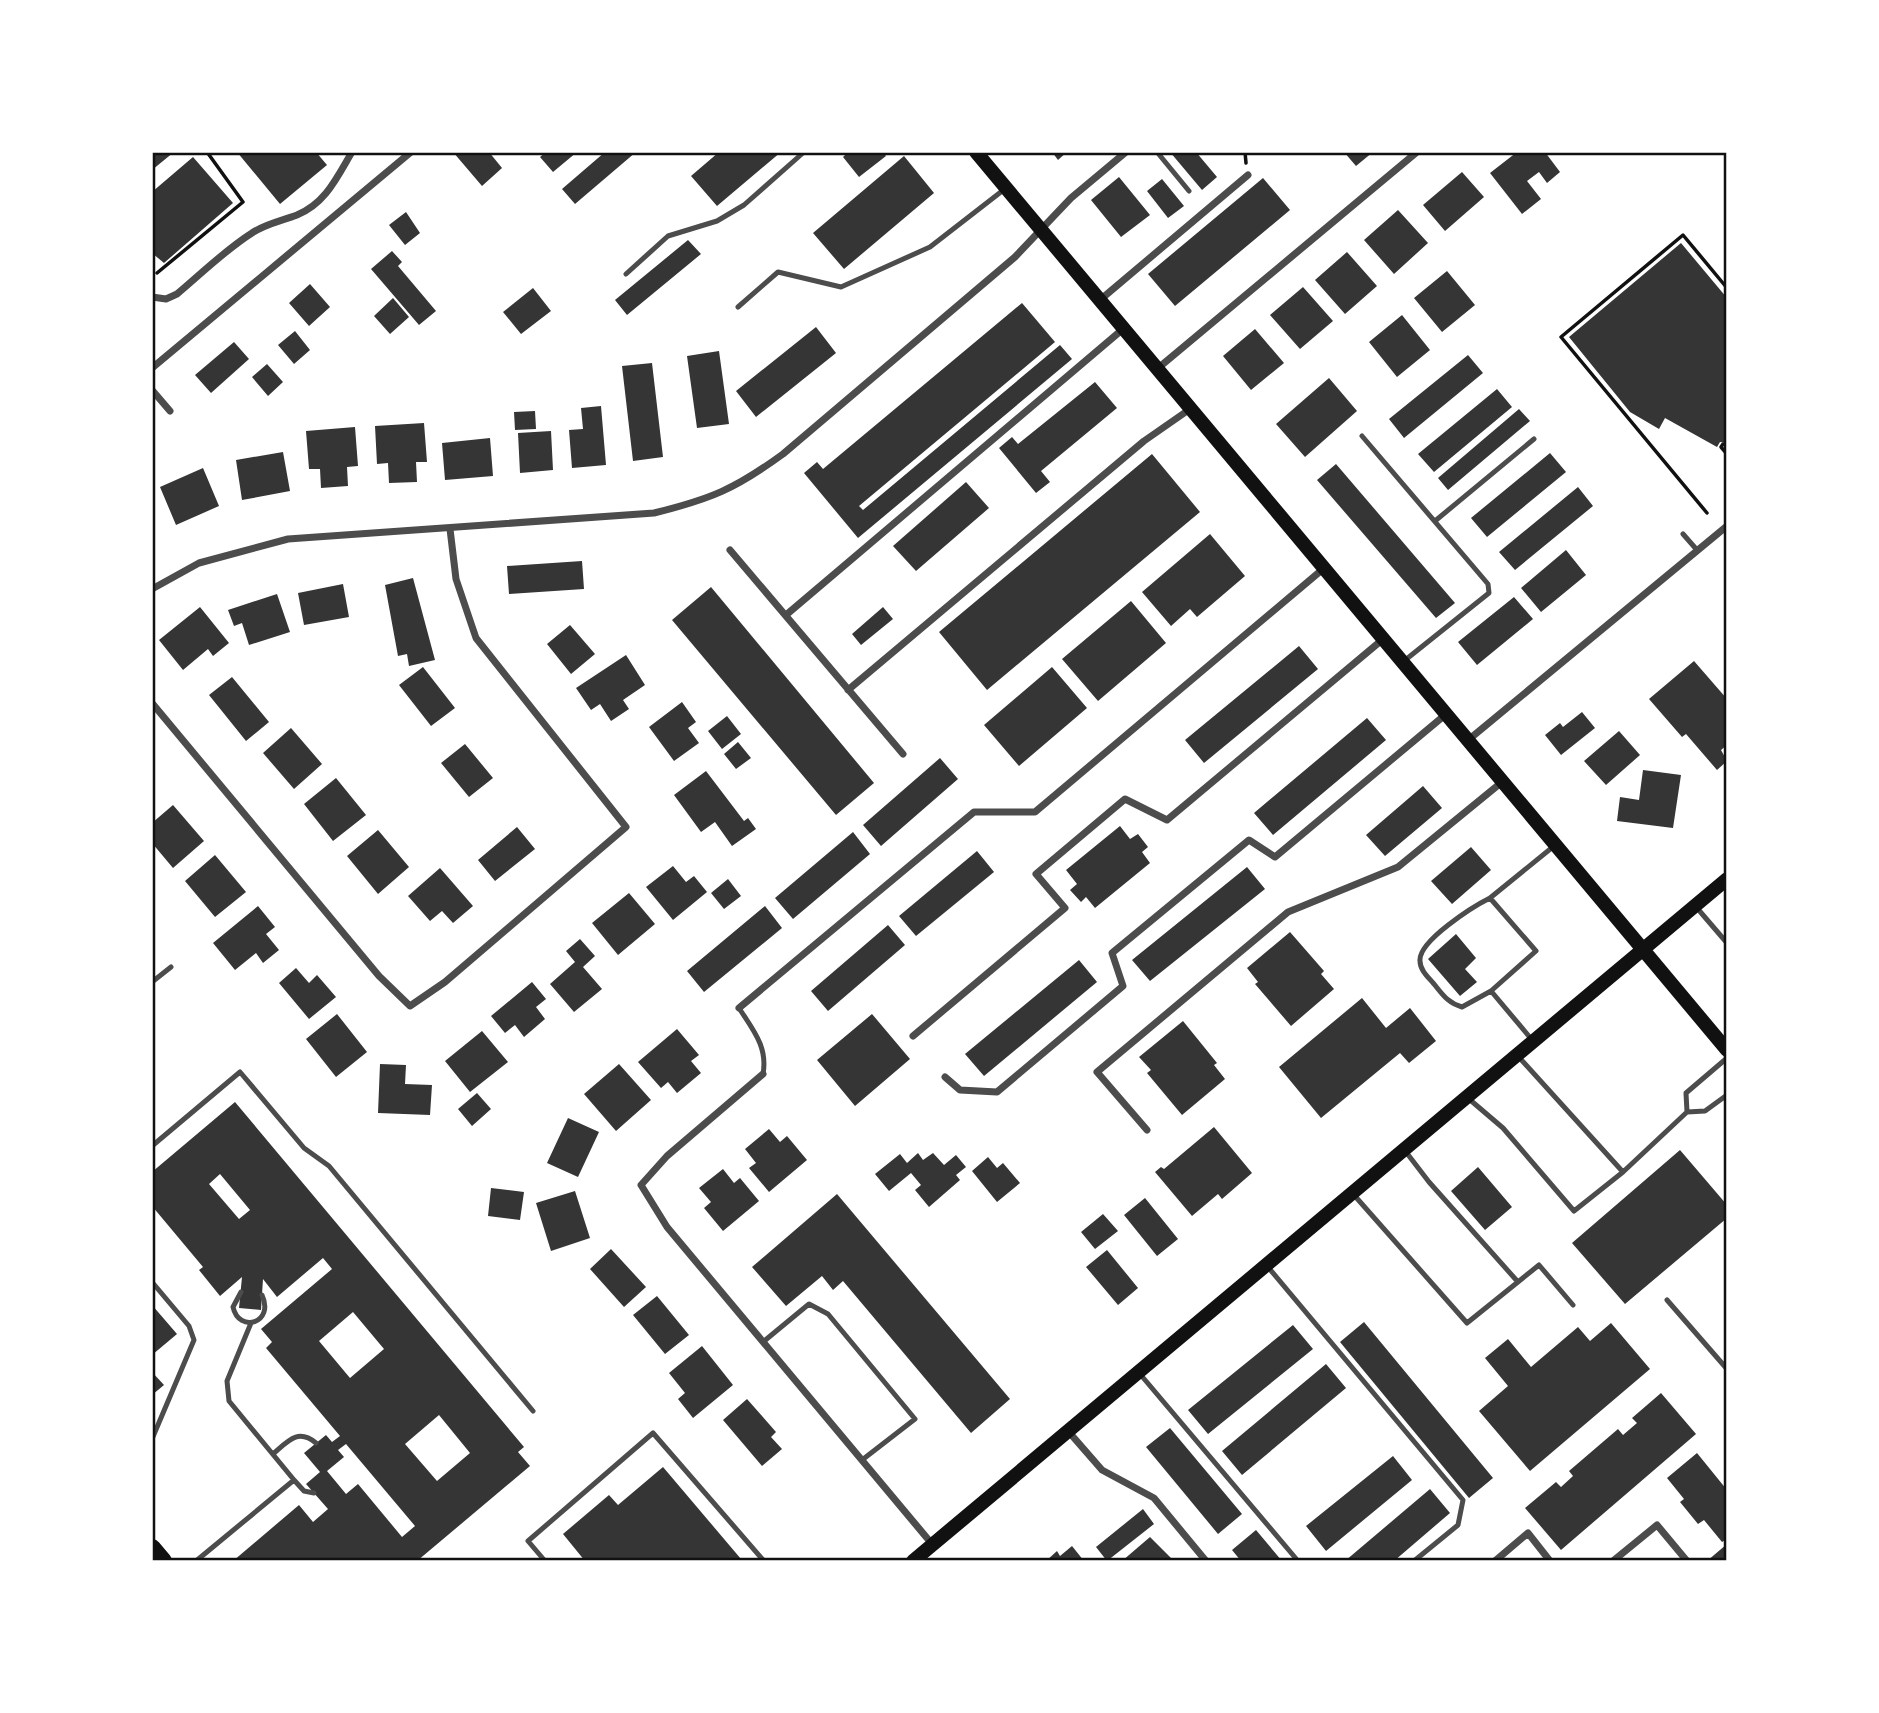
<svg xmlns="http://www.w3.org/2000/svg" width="1879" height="1713" viewBox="0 0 1879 1713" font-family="'Archivo Narrow',sans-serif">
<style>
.building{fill:#353535;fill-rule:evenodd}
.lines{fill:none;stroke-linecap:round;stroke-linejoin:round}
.path{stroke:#111;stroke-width:3.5}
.service{stroke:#4c4c4c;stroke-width:5}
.minor{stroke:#4c4c4c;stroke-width:7}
.secondary{stroke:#111;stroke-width:14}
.primary{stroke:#111;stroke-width:18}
.neatline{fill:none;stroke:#111;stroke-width:2.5}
</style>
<rect width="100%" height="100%" fill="#fff"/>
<!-- building -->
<path class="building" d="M152,152H174L152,170Z
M237,152H316L327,165L280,204Z
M453,152H489L502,168L482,186Z
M546,152H577L553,172L540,157Z
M605,152H636L575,204L562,189Z
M719,152H781L717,206L691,176Z
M848,152H883L886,156L859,177L843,157Z
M1052,152H1067L1058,160Z
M1170,152H1196L1217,177L1202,190Z
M1344,152H1373L1356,166Z
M1517,152H1545L1560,172L1547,183L1539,172L1527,181L1541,199L1522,214L1490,173Z
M904,156L934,193L844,269L813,233Z
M193,157L233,203L164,263L152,253V192Z
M1462,172L1484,197L1445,231L1423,205Z
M1119,177L1150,215L1121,237L1091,200Z
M1263,178L1290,210L1175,306L1148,274Z
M1162,179L1184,206L1168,218L1147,191Z
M1398,210L1428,243L1394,274L1364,240Z
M406,212L420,233L405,245L389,225Z
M688,240L701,254L627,315L615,300Z
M1681,243L1727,298V443L1720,442L1717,447L1665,418L1659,429L1630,412L1569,337Z
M392,251L402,262L398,266L436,311L419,325L371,269Z
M1347,252L1377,286L1345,314L1315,280Z
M1447,271L1475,305L1442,332L1414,298Z
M310,284L330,307L309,326L289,303Z
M1303,287L1333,321L1300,349L1270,315Z
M533,288L551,311L521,334L503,312Z
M393,298L409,317L390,334L374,316Z
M1022,303L1055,342L859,506L863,510L1060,345L1072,359L858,538L804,473L817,462L823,469Z
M1402,315L1430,350L1397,377L1369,342Z
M816,327L836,353L756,417L736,391Z
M1255,329L1284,363L1251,390L1223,356Z
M295,331L310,350L294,364L278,345Z
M234,342L249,359L211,393L195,375Z
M719,351L729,424L697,428L687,356Z
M1468,355L1483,373L1404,438L1389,419Z
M652,363L663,457L633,461L622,366Z
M267,364L283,382L268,396L252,377Z
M1329,378L1357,411L1305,457L1276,424Z
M1095,382L1117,408L1041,471L1050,482L1036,493L999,448L1012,437L1018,444Z
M1497,389L1512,407L1434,472L1418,454Z
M601,406L606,465L572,468L569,430L583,429L581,408Z
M1519,409L1530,421L1448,490L1438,478Z
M535,411L536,429L515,430L514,412Z
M424,423L427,462H416L417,482L389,483L388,463L377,464L375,426Z
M355,427L358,466L347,467L348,486L321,488L320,469H309L306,431Z
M551,431L553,470L520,473L518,433Z
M490,438L493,476L445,480L442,443Z
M283,452L290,491L242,500L236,460Z
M1550,453L1566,472L1487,537L1471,518Z
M1152,454L1200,512L987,690L939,632Z
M1336,464L1455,603L1436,618L1317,480Z
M203,468L219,506L176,525L160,487Z
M966,482L989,508L916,571L893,546Z
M1578,487L1593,506L1515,570L1499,552Z
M1210,534L1245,576L1197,617L1190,609L1171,626L1142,592Z
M1566,550L1586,575L1541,612L1521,588Z
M582,561L584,589L509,594L507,566Z
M413,578L435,660L409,666L407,654L398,656L385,585Z
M343,584L349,617L304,625L298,593Z
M711,587L874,783L836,815L672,620Z
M277,594L290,632L249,645L242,623L234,626L228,610Z
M1514,597L1533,619L1477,665L1458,642Z
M1131,601L1166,643L1098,701L1062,659Z
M200,607L229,643L213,656L208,649L183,670L159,640Z
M883,607L893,619L861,645L852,634Z
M570,625L595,654L571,674L547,644Z
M1299,646L1318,669L1204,763L1185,740Z
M626,655L645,685L623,700L629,709L611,721L600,704L591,710L576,688Z
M1694,661L1727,699V745L1721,750L1727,761L1717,770L1686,734L1682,737L1649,699Z
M423,667L455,708L431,726L399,685Z
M1052,667L1087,708L1019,766L984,725Z
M232,677L269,722L246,741L209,695Z
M682,702L696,722L688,728L699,743L674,761L649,727Z
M1582,712L1595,728L1561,755L1545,735L1560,723L1563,727Z
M727,716L741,734L722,749L708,731Z
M1367,718L1386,740L1273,835L1254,813Z
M291,728L322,764L294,789L263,753Z
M1619,731L1640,755L1606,785L1584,761Z
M738,742L751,758L736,769L724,754Z
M465,744L493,778L469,797L441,763Z
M940,758L958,779L881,846L863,825Z
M1643,770L1681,775L1673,828L1617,821L1620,797L1639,800Z
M706,771L744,821L748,818L756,829L732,846L715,822L701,832L674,795Z
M336,778L366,815L333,841L304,804Z
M1423,786L1442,808L1385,856L1366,835Z
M173,805L204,841L173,868L152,843V823Z
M1120,826L1130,839L1138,834L1148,847L1142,852L1150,863L1095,908L1086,897L1081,902L1070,890L1077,884L1066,870Z
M517,827L535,849L495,881L478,860Z
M378,830L409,867L378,894L347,856Z
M853,832L870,854L793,919L775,898Z
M1471,847L1491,870L1452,904L1431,881Z
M977,851L994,872L916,936L899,916Z
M215,855L246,892L215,917L185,881Z
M673,866L686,882L694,876L707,892L673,920L646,887Z
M1247,867L1265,889L1150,981L1132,960Z
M440,868L473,906L453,923L442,911L430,921L408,896Z
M728,879L741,896L724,909L711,893Z
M629,893L655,924L618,955L592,923Z
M258,906L275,927L266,934L279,950L263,963L256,953L235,970L213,943Z
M765,906L782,928L704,992L687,971Z
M888,925L905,945L828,1011L811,991Z
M1290,932L1324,971L1321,974L1334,989L1291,1026L1255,984L1258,982L1247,968Z
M1456,934L1476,958L1465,969L1477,982L1460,996L1428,959Z
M580,939L595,956L583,967L602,989L574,1012L550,984L575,962L566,951Z
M1079,960L1097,982L984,1076L965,1054Z
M296,968L309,983L317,975L336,997L309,1019L279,983Z
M532,982L546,999L536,1007L545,1019L524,1037L515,1025L505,1033L491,1016Z
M1362,998L1386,1028L1410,1008L1436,1041L1409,1063L1400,1053L1321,1118L1279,1067Z
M337,1014L367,1052L336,1077L306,1039Z
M872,1014L910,1059L855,1106L817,1060Z
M1183,1021L1217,1063L1214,1065L1225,1079L1182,1115L1147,1073L1151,1070L1139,1057Z
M677,1029L699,1055L691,1061L701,1073L677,1093L668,1082L661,1088L638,1062Z
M482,1031L508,1062L470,1092L445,1061Z
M380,1064L406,1065L405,1084L432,1085L430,1115L378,1113Z
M619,1064L651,1100L616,1131L584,1094Z
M477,1093L491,1109L472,1126L458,1109Z
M235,1102L524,1447L518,1452L530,1466L417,1561H321L318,1558L233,1561L299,1505L313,1522L328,1509L306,1484L320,1472L304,1453L326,1435L332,1442L340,1436L266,1348L272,1342L261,1329L332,1269L323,1258L277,1297L263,1279L261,1310L239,1308L242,1277L220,1296L199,1270L203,1267L152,1206V1172ZM220,1174L250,1210L239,1219L209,1184ZM353,1312L384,1349L350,1378L319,1341ZM439,1415L470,1453L437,1481L405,1444ZM346,1444L415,1526L402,1537L358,1484L346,1494L327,1471L344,1457L338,1450Z
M568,1118L599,1132L578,1177L547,1163Z
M1214,1127L1252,1173L1222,1199L1218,1194L1192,1216L1155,1172L1161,1167L1164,1169Z
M769,1129L780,1142L787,1136L807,1160L769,1192L749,1168L756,1163L745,1149Z
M1680,1150L1727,1205V1218L1625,1304L1572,1243Z
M918,1153L923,1160L933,1153L944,1165L956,1155L966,1167L956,1175L960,1180L929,1207L915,1190L921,1185L911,1173L889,1191L875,1174L900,1154L907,1163Z
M988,1157L997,1168L1003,1163L1020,1183L997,1202L972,1171Z
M1478,1167L1512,1207L1485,1230L1451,1191Z
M723,1169L734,1183L740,1178L759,1201L723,1231L704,1208L711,1202L699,1188Z
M491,1188L524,1192L520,1220L488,1216Z
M575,1191L590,1238L551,1251L536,1203Z
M837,1194L1010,1399L971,1433L843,1281L833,1290L822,1276L786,1306L752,1267Z
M1145,1198L1178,1239L1157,1256L1124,1215Z
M1103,1214L1118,1231L1095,1249L1081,1232Z
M611,1249L646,1287L624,1307L590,1269Z
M1107,1250L1138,1288L1118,1305L1086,1267Z
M657,1296L689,1335L665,1354L633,1315Z
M152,1305L177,1334L152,1355Z
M1364,1322L1493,1478L1469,1498L1340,1342Z
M1611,1323L1650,1369L1530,1471L1479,1411L1508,1386L1485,1358L1508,1339L1531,1367L1578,1327L1590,1341Z
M1293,1325L1313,1349L1208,1434L1188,1410Z
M702,1346L733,1385L693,1418L678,1399L685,1393L669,1373Z
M1326,1364L1346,1388L1242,1475L1222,1451Z
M152,1372L164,1385L152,1395Z
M1661,1393L1696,1434L1561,1550L1525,1508L1556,1482L1561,1487L1573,1476L1569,1471L1618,1429L1623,1435L1637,1423L1632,1418Z
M747,1399L776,1432L771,1437L782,1449L762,1466L723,1420Z
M1170,1428L1242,1514L1218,1534L1146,1447Z
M1697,1453L1727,1490V1539L1722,1542L1704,1520L1698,1524L1680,1502L1684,1499L1667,1478Z
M1393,1456L1412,1480L1326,1551L1306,1526Z
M663,1467L741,1559L585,1561L563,1534L609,1495L618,1505Z
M1430,1489L1450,1513L1394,1561H1345Z
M1143,1509L1154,1524L1107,1561L1096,1547Z
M1256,1530L1282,1561H1241L1232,1550Z
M1150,1537L1174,1561H1122Z
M1727,1544V1561H1707Z
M1072,1546L1084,1561H1046L1057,1551L1060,1556Z"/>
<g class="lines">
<!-- path -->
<path class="path" d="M1245,152L1246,163
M157,273L243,202L207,152
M1723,444L1721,447L1727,454
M1707,513L1561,337L1683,235L1727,288"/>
<!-- service -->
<path class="service" d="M1157,152L1189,191
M626,274L668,236L717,221L744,205L804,152
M738,307L778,272L841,287L930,247L1006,188
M1362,436L1488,584L1489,593L1404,661
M1435,521L1534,439
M1683,534L1697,550
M1490,898C1474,906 1418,941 1420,961C1420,970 1428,977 1434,984C1443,995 1448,1003 1462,1007L1491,991
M1697,908L1727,943
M152,982L171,967
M739,1008C753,1030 768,1047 763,1074
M1533,1041L1491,991L1536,951L1490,898L1554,846
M1517,1055L1623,1172L1687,1112
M1727,1058L1686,1093L1687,1112L1705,1111L1727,1095
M1469,1099L1503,1128L1574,1211L1623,1172
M152,1146L240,1072L304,1148L329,1166L533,1411
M1406,1152L1429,1182L1518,1282
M1354,1195L1467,1323L1539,1265L1573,1305
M1268,1267L1463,1500L1458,1525L1414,1561
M152,1282L189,1326L194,1340L152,1439
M241,1292L233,1307C239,1334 275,1323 262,1295
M1667,1300L1727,1369
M763,1342L809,1304L828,1314L915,1419L862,1460
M1140,1374L1298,1561
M273,1454C288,1441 298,1428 316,1443
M294,1480L304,1491L314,1493
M196,1561L294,1480L229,1401L227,1381L251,1323
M545,1561L528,1541L653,1433L764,1561"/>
<!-- minor -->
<path class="minor" d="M152,297L166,299L177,294C201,274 225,250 252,233C265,224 281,221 297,215C326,203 337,177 352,152
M1100,300L1248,175
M152,368L411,152
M1157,369L1417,152
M152,390L170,411
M730,550L903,754
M152,589L199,563L288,539L654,513C711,499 735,489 783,454L1015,257L1071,198L1126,152
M786,615L1123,329
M848,690L1144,441L1190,409
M152,703L379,976L410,1006L445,982L626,827L476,638L456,579L450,529
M1467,741L1727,526
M739,1008L974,812H1035L1323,569
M913,1036L1065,908L1036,874L1125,799L1167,820L1382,640
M763,1074L667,1156L641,1185L667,1227L932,1544
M945,1077L960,1090L997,1092L1123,986L1112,953L1249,840L1275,857L1445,715
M1147,1130L1097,1072L1288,912L1398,867L1502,782
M1068,1431L1102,1470L1154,1498L1206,1561
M1495,1561L1528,1533L1550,1561
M1613,1561L1657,1525L1687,1561"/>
<!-- secondary -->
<path class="secondary" d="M976,152L1727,1050
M913,1561L1727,879"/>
<!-- primary -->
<path class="primary" d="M152,1548L163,1561"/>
</g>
<!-- border -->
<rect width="1879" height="1713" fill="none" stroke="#ffffff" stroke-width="308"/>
<rect x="154" y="154" width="1571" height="1405" class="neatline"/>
</svg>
